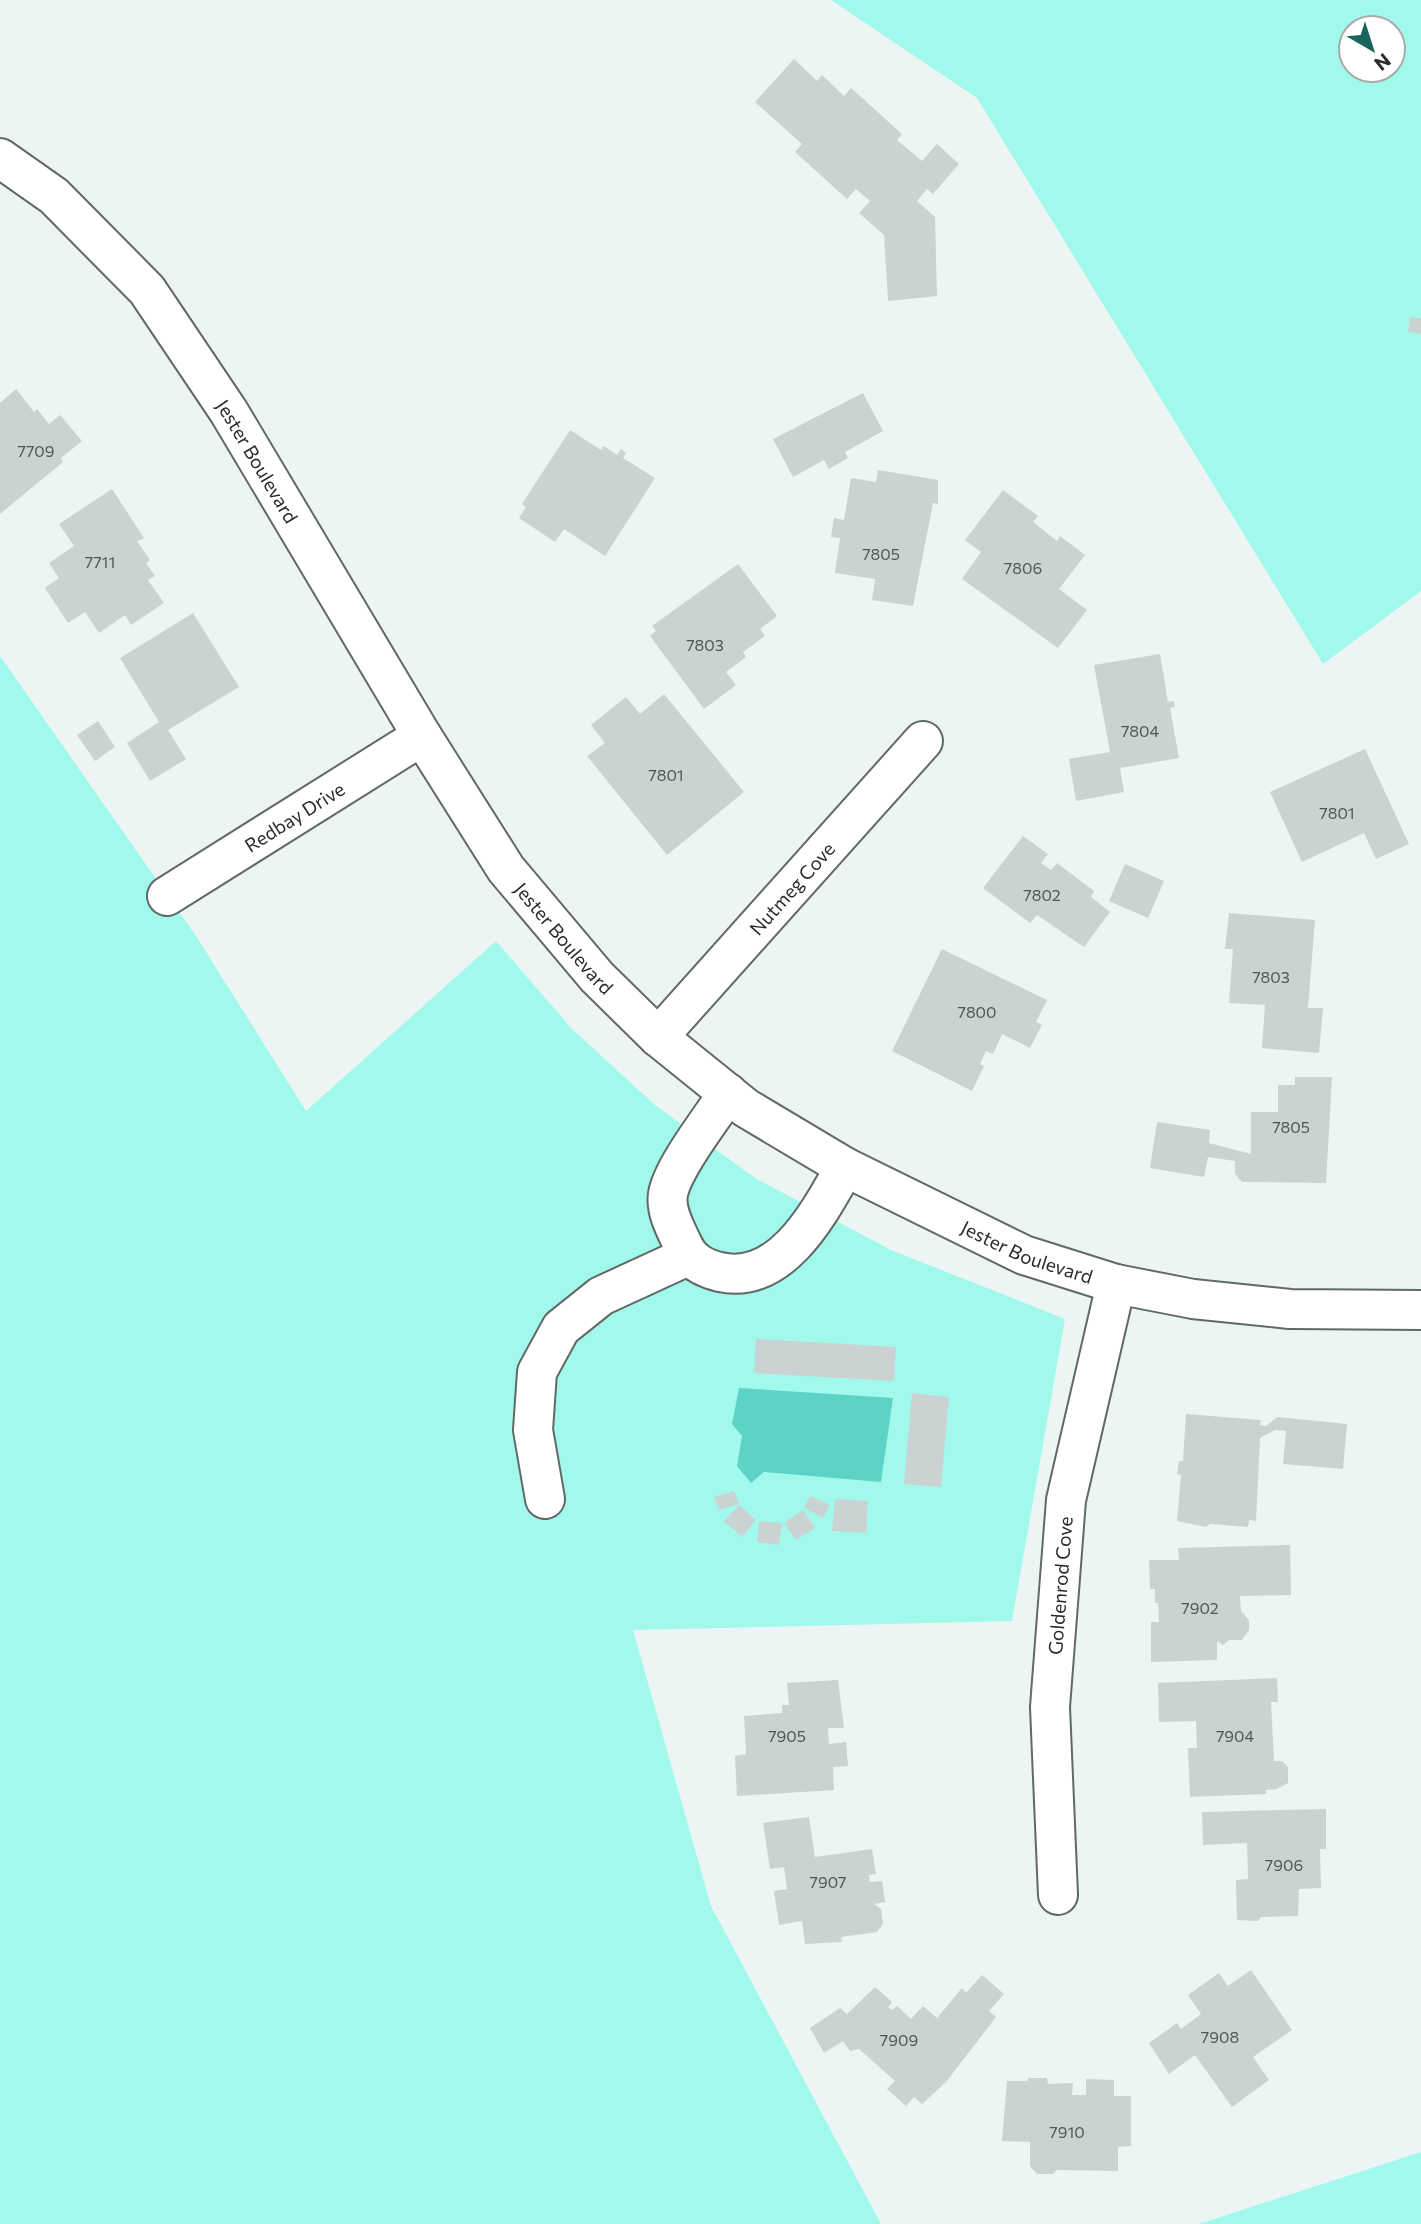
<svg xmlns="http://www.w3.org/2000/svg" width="1421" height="2224" viewBox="0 0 1421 2224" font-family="Commissioner,sans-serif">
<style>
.green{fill:#a1f9ec;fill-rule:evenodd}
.water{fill:#5dd3c5}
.building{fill:#cad3d1}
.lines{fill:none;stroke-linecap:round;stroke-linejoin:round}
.minor-casing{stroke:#616967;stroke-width:42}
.minor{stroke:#fff;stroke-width:38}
.labels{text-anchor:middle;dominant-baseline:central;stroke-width:5;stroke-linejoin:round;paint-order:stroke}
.number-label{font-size:16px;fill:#515655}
.street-label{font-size:19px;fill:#292c2c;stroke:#fff}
</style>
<rect width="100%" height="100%" fill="#ecf5f3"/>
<!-- green -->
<path class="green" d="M831,0H1421V591L1323,664L977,98ZM1351,28H1393V70H1351Z
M0,656L196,936L306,1111L496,941L572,1029L655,1105L755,1178L891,1250L1065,1319L1012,1621L633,1630L711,1906L881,2224H0Z
M1421,2152V2224H1199Z"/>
<!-- water -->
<path class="water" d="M739,1388L893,1398L881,1482L764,1472L751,1483L737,1466L742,1436L732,1424Z"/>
<!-- building -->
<path class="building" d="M794,59L817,81L822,75L844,96L851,88L902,134L897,140L922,161L937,144L959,164L933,194L927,189L917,201L935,217L937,296L888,301L884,235L859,213L870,201L856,189L847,199L795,152L802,144L755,102Z
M1410,317L1421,318V334L1408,332Z
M16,389L34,412L37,409L49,424L60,415L82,441L61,458L63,462L0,514V403Z
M863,393L883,431L845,452L848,458L829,469L824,460L793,477L773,439Z
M570,430L601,450L604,446L617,455L621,449L626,453L623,458L655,478L605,556L564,529L555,542L519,518L526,507L522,504Z
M878,470L938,480V504L933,503L913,606L872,600L875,579L835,573L840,538L831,537L834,518L844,520L851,478L876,482Z
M112,489L144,538L137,541L150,560L146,563L155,576L148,580L164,603L131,625L125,615L99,633L85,612L68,623L45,588L59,578L49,563L74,546L59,524Z
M1003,490L1038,516L1033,522L1057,541L1060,536L1085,555L1059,589L1087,610L1058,648L962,579L981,552L965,540Z
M738,564L777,616L760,629L765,636L743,652L746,657L726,672L736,685L704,709L650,636L656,631L652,626Z
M193,613L239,687L168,730L186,759L150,781L127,743L159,722L120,658Z
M1160,654L1168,702L1174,701L1175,707L1170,708L1179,758L1120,768L1124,792L1076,801L1069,759L1110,752L1094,665Z
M664,694L744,792L667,855L587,756L605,743L591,725L626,697L640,714Z
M98,721L115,747L95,761L77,735Z
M1365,749L1409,844L1376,859L1364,833L1302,862L1270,792Z
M1023,836L1048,854L1041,863L1051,870L1057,863L1094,891L1091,897L1110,912L1084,947L1037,915L1030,923L983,888Z
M1125,864L1164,881L1148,918L1109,901Z
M1229,913L1315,920L1308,1008H1323L1319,1053L1262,1048L1265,1005L1229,1003L1233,949H1225Z
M942,949L1047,1000L1036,1022L1042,1025L1030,1048L1002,1034L993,1054L986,1051L980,1064L984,1066L972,1091L892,1051Z
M1295,1077H1332L1326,1183L1242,1182L1235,1174V1161L1208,1157L1204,1177L1150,1168L1157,1122L1210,1130L1209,1143L1251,1154V1112H1278V1085H1295Z
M756,1339L896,1347L894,1381L754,1373Z
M912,1393L949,1397L941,1487L904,1484Z
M1186,1414L1261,1420L1260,1425L1266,1426L1277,1417L1347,1424L1343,1469L1283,1464L1286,1431L1275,1430L1260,1438L1256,1521L1249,1520L1248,1527L1210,1524L1206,1527L1177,1521L1181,1475L1177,1474L1179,1461H1183Z
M734,1491L739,1504L719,1510L714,1497Z
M810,1496L830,1505L823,1518L804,1508Z
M835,1499L868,1501L866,1533L832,1531Z
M739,1505L756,1520L742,1537L724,1521Z
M803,1510L815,1528L796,1540L784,1523Z
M759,1521L782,1523L779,1545L757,1542Z
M1290,1545L1291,1595L1240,1596L1241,1611L1249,1620V1630L1242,1640H1229L1223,1645L1217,1641V1660L1151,1662V1622H1159L1158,1603H1155V1589H1150L1149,1560H1179L1178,1548Z
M1277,1678L1278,1702H1271L1274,1761H1282L1288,1767V1783L1277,1789L1266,1790V1794L1190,1797L1188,1748H1197L1196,1721L1159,1722L1158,1683Z
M838,1680L844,1728H828L829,1744L846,1742L848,1766L833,1767L834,1790L737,1796L735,1756L746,1754L744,1716L782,1713V1705H789L787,1683Z
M1326,1809V1849H1320L1321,1888L1299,1889L1298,1916L1261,1917L1258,1921L1237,1920L1236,1880L1248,1879L1247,1843L1203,1845L1202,1812Z
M809,1817L815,1857L872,1849L876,1874L869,1875L870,1882L882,1881L885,1902L874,1904L881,1909L883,1924L877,1932L841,1937L842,1942L805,1944L802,1921L779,1925L774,1891L787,1889L784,1867L770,1869L763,1823Z
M1251,1970L1292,2030L1253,2057L1269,2080L1232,2107L1195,2055L1169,2074L1149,2043L1177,2023L1181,2029L1201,2014L1188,1995L1219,1973L1228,1986Z
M982,1975L1004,1994L989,2011L996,2017L946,2082L922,2104L914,2097L906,2106L887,2089L895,2081L859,2049L850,2051L843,2041L824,2053L810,2028L840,2008L847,2014L875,1987L892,2002L888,2007L892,2010L897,2006L911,2019L923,2006L937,2018L962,1988L966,1993Z
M1028,2078H1047L1048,2084L1073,2083L1072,2095H1086V2079L1114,2080V2096H1131V2146L1118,2147V2171L1057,2170L1053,2174H1037L1030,2166V2142L1002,2141L1007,2081H1027Z"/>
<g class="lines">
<!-- minor casing -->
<g class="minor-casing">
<g id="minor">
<path id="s1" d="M0,158L54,196L147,290L229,412L422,736L506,869L597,977L658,1037L746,1108L845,1167L1024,1255L1116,1284L1193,1299L1290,1309L1421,1310"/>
<path id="s2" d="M167,896L422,736"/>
<path id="s3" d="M658,1037L923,741"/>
<path d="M728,1093C712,1118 673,1167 668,1194C665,1211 676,1230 683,1245C690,1261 703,1268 720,1272C782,1286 820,1211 845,1167"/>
<path d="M545,1499L533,1430L537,1372L561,1328L601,1296L688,1256"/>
<path id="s4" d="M1058,1895L1050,1707L1066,1500L1116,1284"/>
</g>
</g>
<!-- minor -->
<use href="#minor" class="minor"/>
</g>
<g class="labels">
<!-- number labels -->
<g class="number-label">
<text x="36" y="450">7709</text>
<text x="881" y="553">7805</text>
<text x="100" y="561">7711</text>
<text x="1023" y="567">7806</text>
<text x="705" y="644">7803</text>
<text x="1140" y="730">7804</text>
<text x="666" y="774">7801</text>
<text x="1337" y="812">7801</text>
<text x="1042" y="894">7802</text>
<text x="1271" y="976">7803</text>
<text x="977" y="1011">7800</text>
<text x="1291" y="1126">7805</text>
<text x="1200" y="1607">7902</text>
<text x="787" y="1735">7905</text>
<text x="1235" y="1735">7904</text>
<text x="1284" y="1864">7906</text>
<text x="828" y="1881">7907</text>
<text x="1220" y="2036">7908</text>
<text x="899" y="2039">7909</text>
<text x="1067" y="2131">7910</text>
</g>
<!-- street labels -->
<g class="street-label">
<text stroke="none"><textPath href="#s1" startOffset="402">Jester Boulevard</textPath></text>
<text stroke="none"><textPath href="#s2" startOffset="150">Redbay Drive</textPath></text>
<text stroke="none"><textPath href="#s3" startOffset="200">Nutmeg Cove</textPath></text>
<text stroke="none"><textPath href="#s1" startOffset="970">Jester Boulevard</textPath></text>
<text stroke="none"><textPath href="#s1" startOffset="1536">Jester Boulevard</textPath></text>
<text stroke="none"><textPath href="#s4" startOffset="310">Goldenrod Cove</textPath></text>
</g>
</g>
<!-- north arrow -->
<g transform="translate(1372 49) rotate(141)"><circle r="33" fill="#ffffff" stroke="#a9abab" stroke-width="2"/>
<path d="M0-5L12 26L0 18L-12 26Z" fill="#19645c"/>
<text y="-10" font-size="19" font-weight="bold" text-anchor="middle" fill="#292c2c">N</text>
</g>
</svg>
